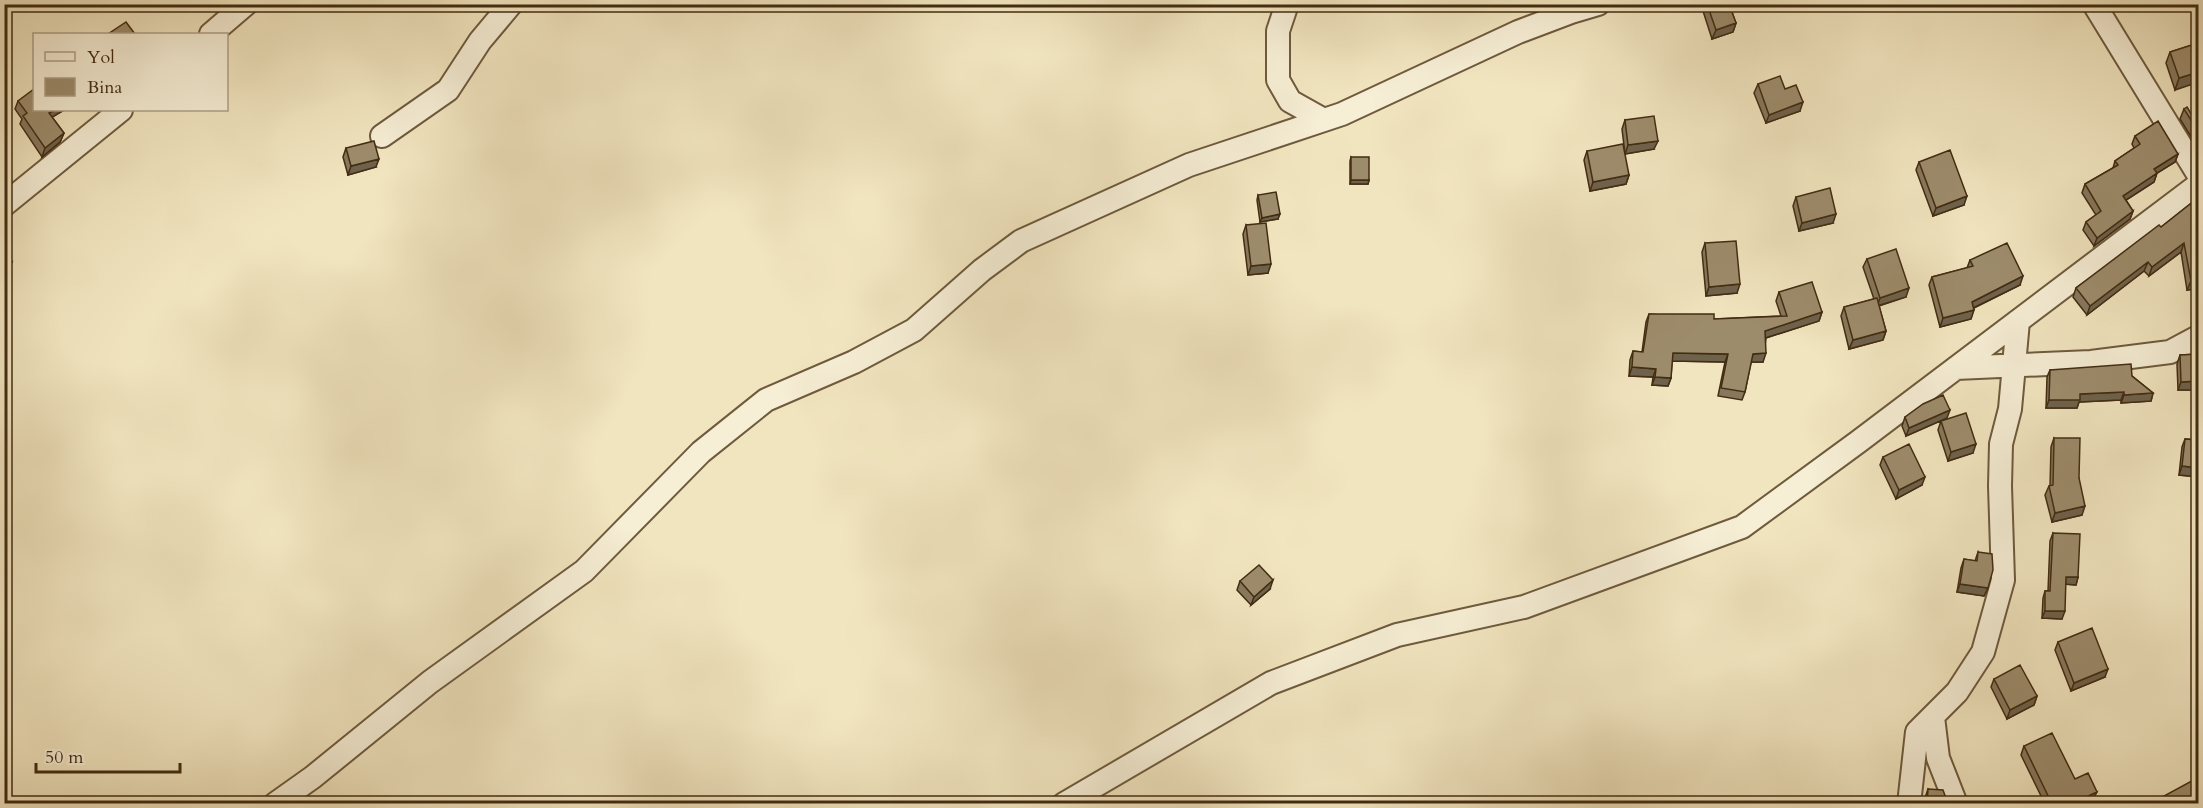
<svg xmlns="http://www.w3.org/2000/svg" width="2203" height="808" viewBox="0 0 2203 808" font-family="Cardo,serif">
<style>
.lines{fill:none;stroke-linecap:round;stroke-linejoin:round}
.minor-casing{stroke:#6e5a3d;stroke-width:26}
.minor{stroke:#f6eed5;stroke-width:22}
.wall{fill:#87785d;stroke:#422c12;stroke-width:1.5}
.shaded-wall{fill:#6e624c;stroke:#422c12;stroke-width:1.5}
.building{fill:#9d8c6c;stroke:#422c12;stroke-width:1.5}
</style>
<rect width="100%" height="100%" fill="#f1e5bf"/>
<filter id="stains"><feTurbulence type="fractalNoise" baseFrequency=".00333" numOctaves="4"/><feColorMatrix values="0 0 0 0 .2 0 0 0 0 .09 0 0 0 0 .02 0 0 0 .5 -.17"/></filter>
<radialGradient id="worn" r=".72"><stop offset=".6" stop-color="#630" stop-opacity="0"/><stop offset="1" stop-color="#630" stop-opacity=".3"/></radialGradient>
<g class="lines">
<!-- minor casing -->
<g class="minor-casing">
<path id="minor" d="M1287,4L1278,31V80L1290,101L1324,120
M2094,4L2198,174
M211,34L246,4
M382,136L448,90L480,41L511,4
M4,205L121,110
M1956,368L2091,362L2170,352L2198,337
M1933,717L1938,758L1956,804
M275,804L313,777L430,682L584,571L701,452L766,400L854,362L914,330L982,270L1021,241L1189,165L1342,114L1518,32L1571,12L1598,4
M1064,804L1271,683L1397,635L1524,607L1742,527L1858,442L2198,185
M1909,804L1917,732L1957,692L1983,652L2003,580L2000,486L2001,444L2010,409L2018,321"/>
</g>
<!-- minor -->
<use href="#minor" class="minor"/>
</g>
<!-- wall -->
<path class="wall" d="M1705,4H1729L1736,23L1733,32L1712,39L1703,11Z
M2195,44L2175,90L2166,63L2170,52Z
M1758,84L1785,89L1800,111L1766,123L1754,93Z
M18,101L64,110L52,117L64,133L60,142L42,157L20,124L22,119L15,109Z
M2184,109L2199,127L2198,148L2180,119Z
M1625,120L1654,149L1625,154L1622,129Z
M2135,136L2178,154L2175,162L2157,173L2154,182L2126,200L2133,211L2130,219L2094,246L2083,230L2086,222L2096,215L2082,193L2085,184L2113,168L2115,161L2134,148L2132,144Z
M346,148L376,167L348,175L343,157Z
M1587,151L1629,175L1626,184L1590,191L1584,160Z
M1351,157L1369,180L1368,184H1350V161Z
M1919,162L1964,205L1933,216L1916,170Z
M1258,195L1278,219L1260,222L1257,200Z
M1796,197L1833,223L1799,231L1793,206Z
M2199,197V301L2195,289L2187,290L2181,252L2149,276L2144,271L2087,315L2073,297L2076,288L2161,227Z
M1246,225L1268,273L1248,275L1243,234Z
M1705,243L1737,293L1706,296L1702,252Z
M1867,259L1906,297L1879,306L1886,331L1883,340L1849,349L1841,316L1844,307L1874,299L1863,267Z
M1970,260L2020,285L1974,308L1971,319L1940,327L1929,285L1932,277L1967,268Z
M1779,292L1822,312L1819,321L1766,338L1763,362H1751L1745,392L1742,400L1718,396L1725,362L1672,361L1671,378L1668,386L1652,385L1653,377L1629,376L1630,360L1633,351L1642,352L1646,322L1649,314L1714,319L1781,316L1776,301Z
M2199,354V390H2178L2177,364L2180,355Z
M2050,370L2132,376L2153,393L2151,401L2121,403V400L2079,402L2077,408H2046L2047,377Z
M1905,417L1947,418L1906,436L1902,426Z
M1941,421L1973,453L1948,461L1938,430Z
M2054,438L2079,478L2082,515L2052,522L2045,495L2049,486H2050L2051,447Z
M2185,439L2199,440V477L2179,475L2182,447Z
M1883,457L1922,485L1896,499L1880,465Z
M2053,533L2078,577L2076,585L2065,584L2062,619L2042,618L2043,598L2045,591H2048L2050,541Z
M1978,552L1988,588L1984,596L1957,592L1961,568L1964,559L1975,561Z
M1240,581L1270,589L1251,605L1237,590Z
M2058,642L2105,677L2071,691L2055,650Z
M1994,679L2037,696L2034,705L2007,719L1991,687Z
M2024,746L2075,779L2093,800L2087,804H2045L2021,755Z
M1928,789L1947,801L1950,804H1924L1925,798Z
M2164,796L2199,804H2161Z"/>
<!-- shaded-wall -->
<path class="shaded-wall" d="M1736,23L1733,32L1712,39L1716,30Z
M2199,72V82L2175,90L2179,78Z
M1803,102L1800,111L1766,123L1769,115Z
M54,110H64L46,121L49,113Z
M64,133L60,142L42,157L45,148Z
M1658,141L1654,149L1625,154L1628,145Z
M2178,154L2175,162L2151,177L2154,169Z
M379,159L376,167L348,175L351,166Z
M2157,173L2154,182L2120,204L2123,196Z
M1629,175L1626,184L1590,191L1593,182Z
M1351,180H1369L1368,184H1350Z
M1967,196L1964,205L1933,216L1936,208Z
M2133,211L2130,219L2094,246L2097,238Z
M1280,214L1278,219L1260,222L1262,218Z
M1836,214L1833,223L1799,231L1802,223Z
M2184,243L2181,252L2149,276L2152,267Z
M12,262L10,266L4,269V265Z
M2148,262L2144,271L2087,315L2090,306Z
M1271,264L1268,273L1248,275L1251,266Z
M2023,276L2020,285L1969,310L1972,302Z
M2198,280L2195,289L2187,290L2191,281Z
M1740,284L1737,293L1706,296L1709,287Z
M1909,288L1906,297L1877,306L1880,298Z
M1974,310L1971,319L1940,327L1943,318Z
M1822,312L1819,321L1762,339L1765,331Z
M1886,331L1883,340L1849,349L1853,340Z
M1673,353L1728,354L1725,362L1670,361Z
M1766,353L1763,362H1750L1753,354Z
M1632,367L1656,369L1653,377L1629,376Z
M1655,377L1671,378L1668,386L1652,385Z
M2199,381V390H2178L2181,382Z
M2124,392L2121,400L2079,402L2077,408H2046L2049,400L2080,394Z
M2153,393L2151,401L2121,403L2124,395Z
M1950,410L1947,418L1906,436L1909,428Z
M1976,444L1973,453L1948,461L1951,452Z
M2182,466L2199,468V477L2179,475Z
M1925,477L1922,485L1896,499L1899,490Z
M2085,506L2082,515L2052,522L2055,513Z
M2066,577H2078L2076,585L2063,584Z
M1273,580L1270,589L1251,605L1254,597Z
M1960,584L1988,588L1984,596L1957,592Z
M2045,611H2065L2062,619L2042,618Z
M2108,669L2105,677L2071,691L2074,683Z
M2037,696L2034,705L2007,719L2010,710Z
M2097,792L2093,800L2087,804H2071Z"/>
<!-- building -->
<path class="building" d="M1707,4H1729L1736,23L1716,30Z
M126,22L135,34H108Z
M2195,44L2197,50H2199V72L2179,78L2170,52Z
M1780,76L1785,89L1796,85L1803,102L1769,115L1758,84Z
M34,89V110H54L49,113L64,133L45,148L23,116L27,113L18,101Z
M2187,107L2199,127V133L2184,109Z
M1654,116L1658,141L1628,145L1625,120Z
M2158,121L2178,154L2154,169L2157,173L2123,196L2133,211L2097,238L2086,222L2101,211L2085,184L2118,165L2115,161L2140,144L2135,136Z
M374,141L379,159L351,166L346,148Z
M1623,144L1629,175L1593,182L1587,151Z
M1950,150L1967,196L1936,208L1919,162Z
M1351,157H1369V180H1351Z
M1830,188L1836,214L1802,223L1796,197Z
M1276,192L1280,214L1262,218L1258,195Z
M2199,197V238L2197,240L2199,239V281L2198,280L2191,281L2184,243L2152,267L2148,262L2090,306L2076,288L2159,225L2161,227Z
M1266,223L1271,264L1251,266L1246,225Z
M1736,241L1740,284L1709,287L1705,243Z
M2007,243L2023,276L1972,302L1974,310L1943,318L1932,277L1973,266L1970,260Z
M6,248L12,262L4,265V249Z
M1896,249L1909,288L1880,298L1867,259Z
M1812,282L1822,312L1765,331L1766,353L1753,354L1745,392L1721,388L1728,354L1673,353L1671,378L1655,377L1656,369L1632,367L1633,351L1643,352L1649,314H1714V319L1787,316L1779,292Z
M1877,298L1886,331L1853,340L1844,307Z
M2199,354V381L2181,382L2180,355Z
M2131,364L2132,376L2153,393L2124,395V392L2080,394V400H2049L2050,370Z
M1943,395L1950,410L1909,428L1905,417L1923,404Z
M1966,413L1976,444L1951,452L1941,421Z
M2054,438H2080L2079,478L2085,506L2055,513L2049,486L2053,485Z
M2185,439L2199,440V468L2182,466Z
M1909,444L1925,477L1899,490L1883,457Z
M2053,533L2080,534L2078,577H2066L2065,611H2045V591H2050Z
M1978,552L1992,554L1993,570L1988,588L1960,584L1964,559L1977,561Z
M1259,565L1273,580L1254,597L1240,581Z
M2092,628L2108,669L2074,683L2058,642Z
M2020,665L2037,696L2010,710L1994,679Z
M2052,733L2075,779L2088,773L2097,792L2071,804H2052L2024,746Z
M2199,777V804H2168L2164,796Z
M1928,789L1943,790L1947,801L1950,804H1927Z
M1878,800L1901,802L1902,804H1878Z"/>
<!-- margin -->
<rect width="2203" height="808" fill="none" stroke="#f1e5bf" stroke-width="24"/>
<rect x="6" y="6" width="2191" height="796" fill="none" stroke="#422c12" stroke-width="3"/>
<rect x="12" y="12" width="2179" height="784" fill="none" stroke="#422c12" stroke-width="1.5"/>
<!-- legend -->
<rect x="33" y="33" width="195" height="78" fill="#f6eed5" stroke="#aea087" stroke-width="1.5"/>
<rect x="45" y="52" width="30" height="9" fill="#f6eed5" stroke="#aea087" stroke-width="1.5"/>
<text x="87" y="63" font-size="18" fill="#422c12">Yol</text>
<rect x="45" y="78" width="30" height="18" fill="#9d8c6c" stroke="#aea087" stroke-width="1.5"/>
<text x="87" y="93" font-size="18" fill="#422c12">Bina</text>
<!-- scale -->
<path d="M36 763v9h144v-9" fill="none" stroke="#422c12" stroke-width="3"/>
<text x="45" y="763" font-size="18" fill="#422c12" stroke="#f6eed5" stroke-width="4.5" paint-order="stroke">50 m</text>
<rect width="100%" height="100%" filter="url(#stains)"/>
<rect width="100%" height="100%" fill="url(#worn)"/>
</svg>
